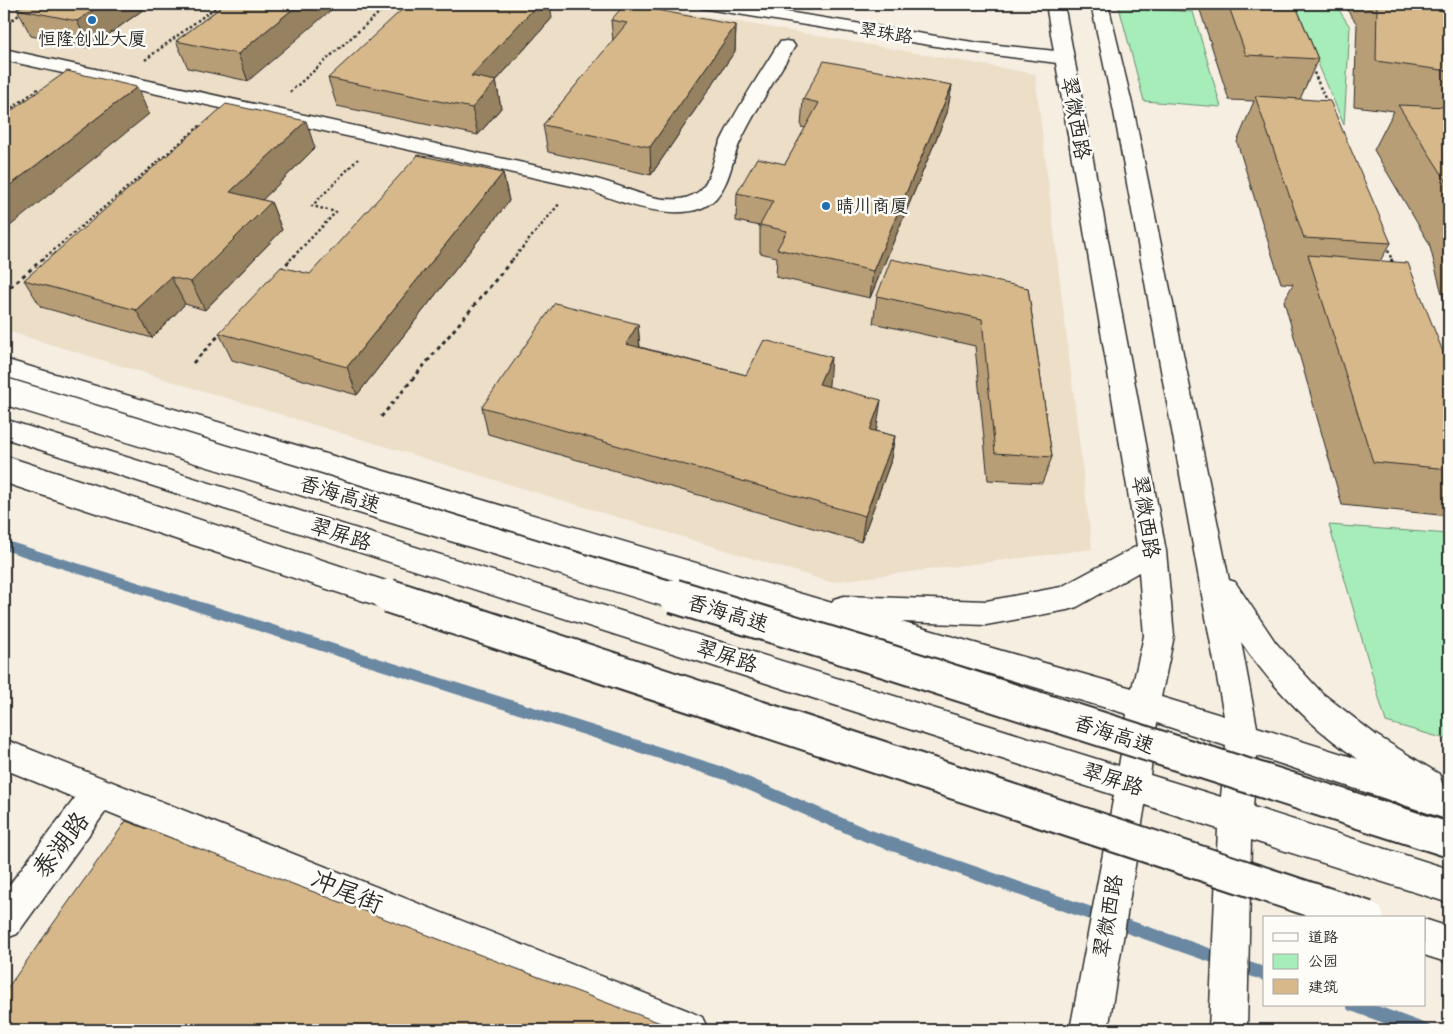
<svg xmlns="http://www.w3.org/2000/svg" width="1453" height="1034" viewBox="0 0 1453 1034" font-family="Caveat,'LXGW WenKai TC',sans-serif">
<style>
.built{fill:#ecdec7}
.green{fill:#a7edb9;stroke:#698c72}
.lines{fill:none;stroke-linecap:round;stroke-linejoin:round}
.stream{fill:#6a88a2;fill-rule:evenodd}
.minor-casing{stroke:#2b2b2b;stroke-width:3}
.major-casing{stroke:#2b2b2b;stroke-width:3}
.highway-casing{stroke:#2b2b2b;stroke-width:3}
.path-far1{stroke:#2b2b2b;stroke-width:2.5;stroke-dasharray:2.5 2.5;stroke-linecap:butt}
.path{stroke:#2b2b2b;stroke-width:3;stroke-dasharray:4 4;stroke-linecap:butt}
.minor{fill:#fdfcf7;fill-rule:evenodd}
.major{fill:#fdfcf7;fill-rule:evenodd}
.highway{fill:#fdfcf7;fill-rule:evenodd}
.highway-bridge-far1-casing{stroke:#2b2b2b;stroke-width:29;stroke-linecap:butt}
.highway-bridge-casing{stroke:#2b2b2b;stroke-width:37;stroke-linecap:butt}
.highway-bridge-far1{stroke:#fdfcf7;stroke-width:26}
.highway-bridge{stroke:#fdfcf7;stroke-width:33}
.wall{fill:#b89e77;stroke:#2b2b2b}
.shaded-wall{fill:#968161;stroke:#2b2b2b}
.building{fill:#d6b88a;stroke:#2b2b2b}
.poi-dot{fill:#1f6fb2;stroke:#fdfcf7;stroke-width:2}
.labels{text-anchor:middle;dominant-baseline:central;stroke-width:5;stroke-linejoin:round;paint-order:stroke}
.far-street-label{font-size:18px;fill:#2b2b2b;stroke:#fdfcf7}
.far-poi-label{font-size:18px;fill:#2b2b2b;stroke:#fdfcf7}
.street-label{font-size:21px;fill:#2b2b2b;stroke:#fdfcf7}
.near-street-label{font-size:25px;fill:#2b2b2b;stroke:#fdfcf7}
</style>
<rect width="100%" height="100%" fill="#f5eee1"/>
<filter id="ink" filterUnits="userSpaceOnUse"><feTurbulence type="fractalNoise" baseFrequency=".02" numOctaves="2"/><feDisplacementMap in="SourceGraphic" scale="10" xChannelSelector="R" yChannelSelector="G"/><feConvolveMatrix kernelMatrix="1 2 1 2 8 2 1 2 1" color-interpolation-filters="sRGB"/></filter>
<g filter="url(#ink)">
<!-- built -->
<path class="built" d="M23,4H636L1035,74L1092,549L830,582L4,330V16Z"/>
<!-- green -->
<path class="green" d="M1293,4H1335L1350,27L1344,125Z
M1119,7L1193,12L1221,107L1144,101Z
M1329,525L1449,534V740L1386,722Z"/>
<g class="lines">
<!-- stream -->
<path class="stream" d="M4,540L727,768L868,829L1264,967V981L866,842L725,780L4,550Z
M1346,1005H1375L1429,1025L1432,1030H1403L1348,1010Z"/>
<!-- minor casing -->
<g class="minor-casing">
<path id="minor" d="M698,4H738L979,43L1065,52L1072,54L1074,58L1072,62L1065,64L979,53L707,9L701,8Z
M786,41L792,42L795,46C776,78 756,109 740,142C731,161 731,181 716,198C690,228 619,203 590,190L4,60V49L596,179C625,186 649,202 680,199C688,198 698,194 703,187C713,173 713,155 721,141C737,108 758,77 777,46L780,42Z
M4,739L689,1011L702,1017L708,1030H643L106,811L17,934L4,939V892L75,798L4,769Z"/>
</g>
<!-- major casing -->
<g class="major-casing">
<path id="major" d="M1046,4H1064L1166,551L1174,636L1161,697L1224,716L1114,112L1091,4H1108L1134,112L1229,580L1235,582L1276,643L1322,693L1376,735L1439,774L1443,786L1449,788V820L1257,756L1253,807L1449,869V903L1251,840L1247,1030H1209L1218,829L1145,805L1108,1030H1070L1114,795L4,438V419L1119,766L1127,714L800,618L4,377V359L832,603L834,599L844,596L986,601L1061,587L1137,546ZM1139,572L1144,636L1132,688L901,622L986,625L1067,610L1077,607ZM1241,642C1273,688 1312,728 1358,759L1257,727ZM1157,723L1226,746L1221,797L1150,775Z"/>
</g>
<!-- highway casing -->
<g class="highway-casing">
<path id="highway" d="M1424,919L1449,927V963L1424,955Z"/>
</g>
<!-- path-far1 -->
<path class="path-far1" d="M884,5L902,7L910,4
M4,25L22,13
M145,60L220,4
M1312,68L1327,103
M290,92L389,4
M4,114L38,89
M1386,246L1392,260
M42,260L201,125
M290,260L336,212L312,206L358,159
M512,260L560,203"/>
<!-- path -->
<path class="path" d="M1391,259L1394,265
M281,270L291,259
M4,292L43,259
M193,363L221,333
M381,417L513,259"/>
<!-- minor -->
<use href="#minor" class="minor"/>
<!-- major -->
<use href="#major" class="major"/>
<!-- highway -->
<use href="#highway" class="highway"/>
<!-- highway-bridge-far1 casing -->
<g class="highway-bridge-far1-casing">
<path id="highway-bridge-far1" d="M4,391L678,597
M4,469L393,597"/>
</g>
<!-- highway-bridge casing -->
<g class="highway-bridge-casing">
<path id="highway-bridge" d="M389,596L1367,918
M674,596L887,661L1449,840"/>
</g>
<!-- highway-bridge-far1 -->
<use href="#highway-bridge-far1" class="highway-bridge-far1"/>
<!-- highway-bridge -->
<use href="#highway-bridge" class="highway-bridge"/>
</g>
<!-- wall -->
<path class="wall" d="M151,4L90,48L31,36L17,9Z
M225,4L248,81L188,68L176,41Z
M1198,4H1295L1318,59L1300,99L1391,243L1380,261L1449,367V516L1342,505L1284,301L1293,284L1281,283L1237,142L1254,101L1229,100Z
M1343,4H1449V104L1448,107H1449V321L1429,243L1374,150L1394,111L1354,106L1357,24Z
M552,18L496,81L501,108L478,135L337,106L328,78Z
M611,20L736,25L735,51L651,175L548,152L543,125L613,41Z
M952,85L947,113L870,298L776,277L777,257L760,253V226L736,221L737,193L785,164L806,128L801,127L803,99Z
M315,148L262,200L271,202L282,230L205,310L185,304L152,338L41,307L24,280Z
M503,173L509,201L357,395L232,360L219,333Z
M1028,288L1052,457L1042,483L988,480L975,346L873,323L877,296Z
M638,324L640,347L746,375L829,385L828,386L877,427L876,431L895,436L890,463L861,542L488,434L482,407Z"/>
<!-- shaded-wall -->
<path class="shaded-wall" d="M102,4H151L90,48L77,21Z
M299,4H338L248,81L238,54Z
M538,4H550L552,18L496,81L501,108L478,135L472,108L471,76Z
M736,25L735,51L651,175L650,147Z
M952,85L947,113L870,298L873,271Z
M137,87L149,114L4,231V190Z
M306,121L315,148L242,220L230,192Z
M503,173L509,201L357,395L347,367Z
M271,202L282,230L205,310L191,282Z
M171,277L185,304L152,338L136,310Z
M638,324L640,352L626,344Z
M831,357L829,385L817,411L819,384Z
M881,400L877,427L866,456L870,430Z
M895,436L890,463L861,542L865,516Z"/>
<!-- building -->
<path class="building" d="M25,4H102L77,21L17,9Z
M225,4H299L238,54L176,41Z
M408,4H538L471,76L496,81L472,108L328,78Z
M625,4L736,25L650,147L543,125L627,23L611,20Z
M1228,4H1295L1318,59L1246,55Z
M1377,4H1449V71L1376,61Z
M824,61L952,85L873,271L777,249L787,231L760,225L773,201L737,193L757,158L785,164L819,103L803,99Z
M67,71L137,87L4,190V116Z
M1255,96L1330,101L1391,243L1304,238Z
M226,104L306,121L230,192L271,202L191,282L171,277L136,310L24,280Z
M1398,105L1449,107V185Z
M418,155L503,173L347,367L219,333L281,267L310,274Z
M1308,255L1408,263L1449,367V469L1373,462Z
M891,259L1028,288L1052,457L995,453L982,319L877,296Z
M555,303L638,324L626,344L746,375L764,340L831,357L819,384L881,400L870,430L895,436L865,516L482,407Z
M126,821L679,1030H4V993Z"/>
</g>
<!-- markers -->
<g class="poi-dot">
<circle cx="92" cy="20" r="5"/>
<circle cx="826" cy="206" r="5"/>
</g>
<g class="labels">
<!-- far-street labels -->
<g class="far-street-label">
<text transform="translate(886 33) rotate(9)">翠珠路</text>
</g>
<!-- far-poi labels -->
<g class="far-poi-label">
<text x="92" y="39">恒隆创业大厦</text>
<text x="836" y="206" text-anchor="start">晴川商厦</text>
</g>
<!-- street labels -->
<g class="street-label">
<text transform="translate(1076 118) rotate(80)">翠微西路</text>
<text transform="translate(340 494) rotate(17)">香海高速</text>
<text transform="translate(1146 517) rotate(81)">翠微西路</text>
<text transform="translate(341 534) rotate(18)">翠屏路</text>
<text transform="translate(728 613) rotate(17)">香海高速</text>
<text transform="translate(727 656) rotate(18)">翠屏路</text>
<text transform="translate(1114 734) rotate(18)">香海高速</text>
<text transform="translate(1113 779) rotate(18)">翠屏路</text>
<text transform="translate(1108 916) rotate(-80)">翠微西路</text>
</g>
<!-- near-street labels -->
<g class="near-street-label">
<text transform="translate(61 845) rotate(-53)">泰湖路</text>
<text transform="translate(347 892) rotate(22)">冲尾街</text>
</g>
</g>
<!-- margin -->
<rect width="1453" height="1034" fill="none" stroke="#fdfcf7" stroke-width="20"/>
<rect x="10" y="10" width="1433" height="1014" fill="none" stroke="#2b2b2b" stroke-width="2" filter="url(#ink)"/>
<!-- legend -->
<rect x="1263" y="916" width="162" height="90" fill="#fdfcf7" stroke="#a9a8a5"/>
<rect x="1273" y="933" width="25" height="8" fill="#fdfcf7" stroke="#a9a8a5"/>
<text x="1308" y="942" font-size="15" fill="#2b2b2b">道路</text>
<rect x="1273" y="954" width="25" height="15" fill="#a7edb9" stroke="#a9a8a5"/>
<text x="1308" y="966" font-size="15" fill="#2b2b2b">公园</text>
<rect x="1273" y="979" width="25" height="15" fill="#d6b88a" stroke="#a9a8a5"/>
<text x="1308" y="992" font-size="15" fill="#2b2b2b">建筑</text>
</svg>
